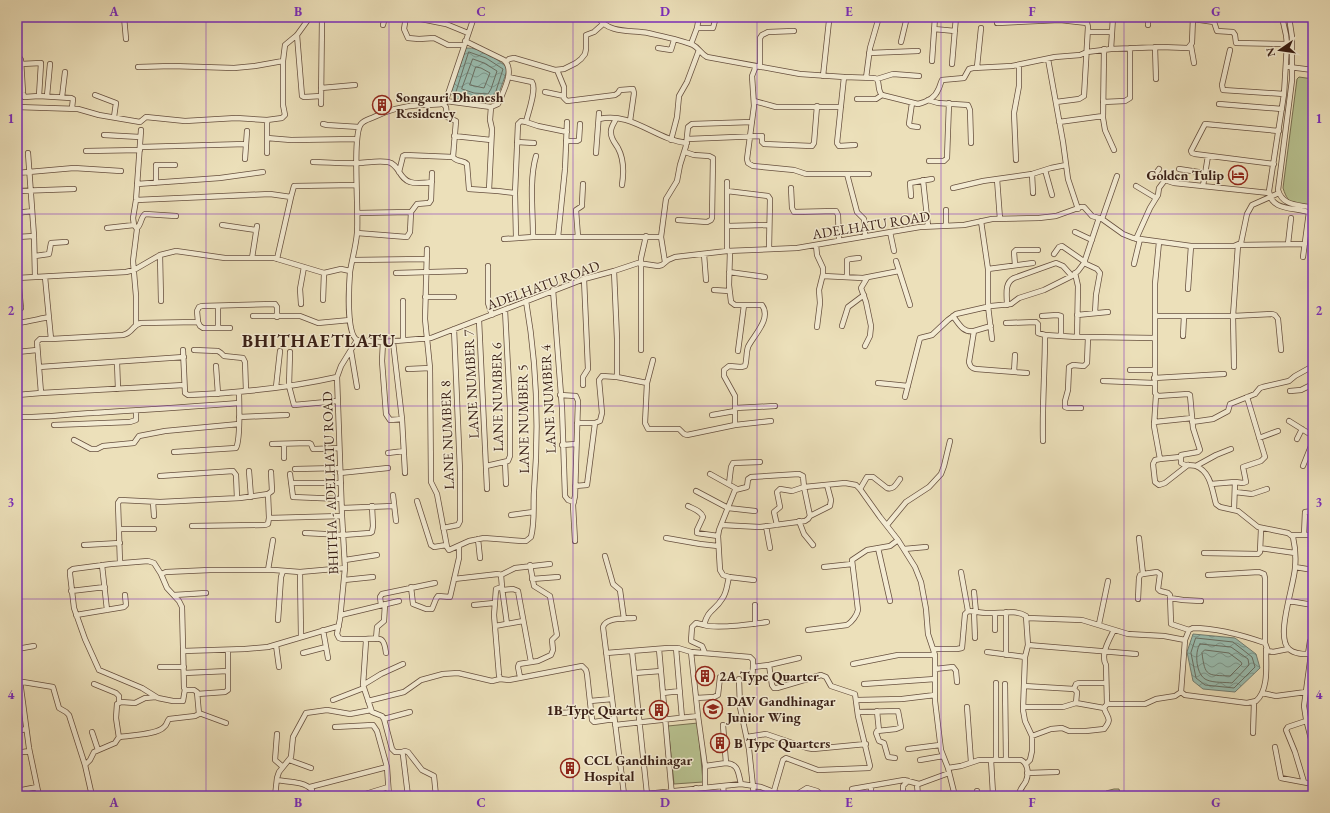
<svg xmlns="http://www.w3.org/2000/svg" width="1330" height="813" viewBox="0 0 1330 813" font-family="'EB Garamond',serif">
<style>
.park{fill:#b8c290;stroke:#787052}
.water{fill:url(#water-waves);stroke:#737e72}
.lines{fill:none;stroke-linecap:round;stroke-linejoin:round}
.shore{stroke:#696e62;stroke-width:1}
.minor-casing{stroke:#664f3e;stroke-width:6}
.minor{stroke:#f3ebd2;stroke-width:4.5}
.grid{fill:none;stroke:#7b2cbf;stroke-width:1;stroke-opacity:0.55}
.labels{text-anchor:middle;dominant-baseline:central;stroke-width:3;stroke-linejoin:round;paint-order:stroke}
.poi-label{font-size:14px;font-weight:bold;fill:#391f15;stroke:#f3ebd2;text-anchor:start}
.street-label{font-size:14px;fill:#391f15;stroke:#f3ebd2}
.district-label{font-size:18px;font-weight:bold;letter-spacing:1px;fill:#391f15;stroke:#f3ebd2}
.neatline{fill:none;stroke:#7b2cbf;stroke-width:1.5}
.grid-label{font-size:13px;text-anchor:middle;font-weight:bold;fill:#7b2cbf}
</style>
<defs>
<pattern id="water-waves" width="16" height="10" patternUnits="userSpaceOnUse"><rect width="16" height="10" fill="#99bdb0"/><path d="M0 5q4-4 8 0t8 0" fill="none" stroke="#7e998e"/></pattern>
</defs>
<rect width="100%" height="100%" fill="#ece0ba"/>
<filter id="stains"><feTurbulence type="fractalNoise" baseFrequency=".005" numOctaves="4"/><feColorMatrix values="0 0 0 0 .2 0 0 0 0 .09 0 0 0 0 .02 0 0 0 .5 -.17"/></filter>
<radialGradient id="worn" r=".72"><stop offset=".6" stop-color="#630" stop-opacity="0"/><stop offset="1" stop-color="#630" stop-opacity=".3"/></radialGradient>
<!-- park -->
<path class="park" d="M1299,77L1313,79V208C1295,204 1289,207 1283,188L1297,79Z
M698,723L703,782L674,784L668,726Z
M1114,789H1119L1121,796H1101L1106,791Z"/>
<!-- water -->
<path class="water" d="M466,48C481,47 497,59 508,68L499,93L493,102C484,103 455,103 451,93Z
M1193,634L1235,638L1256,654L1260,668L1235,692L1203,689L1193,681L1187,652Z"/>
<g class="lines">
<!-- shore -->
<path class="shore" d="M469,52L486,58L503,69L496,91L491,98C481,100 464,98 456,93Z
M473,59L484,63L497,71L491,89L488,94L474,93L462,89Z
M476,67L481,68L490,73L484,88L470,85Z
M1196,638L1233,642L1252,657L1255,667L1234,688L1205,685L1196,678L1191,653Z
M1200,644L1231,647L1248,659L1249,665L1232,683C1225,682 1214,683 1207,680C1196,676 1194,652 1200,644Z
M1205,650L1229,653L1241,662L1242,664L1230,676C1207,675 1205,677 1202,653Z"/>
<!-- minor casing -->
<g class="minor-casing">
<path id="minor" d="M124,17L126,39
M406,17L404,29L408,38L419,39L434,38L448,45H464
M411,17L446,24L468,33
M474,17L445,103C438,106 429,104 421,105C404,106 390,109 374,117C370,119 364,120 361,124C352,135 359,213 357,233C356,246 352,259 350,272C349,285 346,333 357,340L383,342L431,338L584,279L614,271L638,263L658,266L662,265L668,260L675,257L727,251L797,248L920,227L964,225L992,219L1039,218L1056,216L1081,207H1084L1092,216L1102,219L1123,234L1133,238L1191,246H1234L1241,243L1247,214L1252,205L1279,193
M598,17C608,34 631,30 648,33C661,36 682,40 693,45C699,48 701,54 707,57L800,74L844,77L874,78L877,79C880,84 877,90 882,95L918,104C926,102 935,98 938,90C940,87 940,84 942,80L964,78L969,69L973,68L1012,66L1055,57L1080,55L1087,52L1111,49L1161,47L1188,48L1192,43L1193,17
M1282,17L1286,35L1287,44L1284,94L1269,191C1271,213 1298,206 1313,214
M1289,17L1292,37V80L1278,190C1283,207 1299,204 1313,208
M1193,19L1214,22L1217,31L1233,32L1235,35L1236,43L1287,44
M997,23L1060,20L1087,23L1088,27L1084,96L1079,99L1056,102
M383,25L385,17
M1148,25V17
M697,28L699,17
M934,29L955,31
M1088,32H1112
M297,35L302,96L304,97L321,96
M465,41L504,60C515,70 504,89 500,100L498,104L491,107
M901,42L907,17
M691,44L697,28H713L716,17
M1191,46L1194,63
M1155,47L1156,79
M658,48L671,50L674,40
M1104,49L1103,118L1105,130L1114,150
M1111,49L1113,17
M1230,50L1222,85L1223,90L1284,94
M869,53L918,51
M17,56L19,57L21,60L23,93L24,97L39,96L71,98L73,99L72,108
M1048,59L1063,142L1068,179L1078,209
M932,61L935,17
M506,62L509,59L514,58L555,70L564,69L576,63L581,59L585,54L586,49V35L594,32L603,24
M21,64L41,63L39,96
M952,64L956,17
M756,66L752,76L754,106L747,159L748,163L753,166L794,170L806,174H869
M138,67L172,66L234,68L255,66L283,61
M760,67V38L762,35L768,32L794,31
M977,67L981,28
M1289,67L1313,70
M557,70L564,87V98L567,101L615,95L618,93L620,90L633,89L634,93L630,121
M823,76L829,21
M508,77L532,82C537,89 528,113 526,122L538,126L567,132
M844,77L837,143L839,146L855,145
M866,78L870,48L879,17
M877,79L893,74L919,76
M321,88L355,85
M545,92L564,96
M95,95L116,103L114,117
M47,96L50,64
M62,97L65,72
M857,99H876L882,95
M928,100L938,103L968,105L970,110L971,143
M446,101L491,107L490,120L492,129L489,190
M754,101L776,107H841
M1103,102L1125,101L1130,98V48
M912,103L909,124L911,126L918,127
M321,104L322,17
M443,104L446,107L447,117L456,121L453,157C456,162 463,160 467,164L469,189L498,191L515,193
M1219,104L1282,109
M17,107L78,109L99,115L140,122L146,117L185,121L236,118L267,120L282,118L285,115L283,105V61L285,45L297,35L310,17
M599,119C631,111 656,140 687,143
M616,119C614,123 610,128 611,133C611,139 615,143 618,148C624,159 624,172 622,185
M1059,122L1103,116
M323,124L327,125L359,127
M104,135L140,137
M454,136L491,140
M267,138L291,140L357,139
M687,139L760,136H762V142L764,144L812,146L814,143L817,106
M671,140L677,117L679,96L687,82L699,50
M566,141H577L579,140L580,124
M517,142L534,143
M140,147L246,144
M86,151L140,150
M28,153L34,236
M267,153V120
M596,153L599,113
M245,159L247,131
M1016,160L1014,113L1019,86V65
M929,161H944L947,158L949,103
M313,162C327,162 342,164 357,163C367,163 377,160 388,162C399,164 399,179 410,182C416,184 425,183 432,182
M1274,164L1195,154L1192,153L1191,151L1205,124L1279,131
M1159,169L1156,173V176L1165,180L1174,183L1269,193
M1179,169L1205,173
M1045,170L1052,195
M399,172L403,156L405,155L453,157
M17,173L74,168L121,171
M847,174L857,212L864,219L865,236
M1032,174L1033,193
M923,180L928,226
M156,183V165H175
M137,184L220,178L263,172
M1136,186L1156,198
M1203,186L1208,156
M791,188L792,208L794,212L836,211L838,215L839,240
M953,188L983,181L997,179
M17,191L74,189
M727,191V182
M911,196L910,183L932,179
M291,197L294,186L356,185
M136,200L270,194L291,197L277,259
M946,210V226
M17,213L32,211
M358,213L411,212L417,204L429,203L431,200L432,173
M1000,219L997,179L1032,174L1051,168L1066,165
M1102,219L1117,176
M678,220L707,222L711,220L712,218L713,158L709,156L694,155L685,152
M981,221L988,269V306L992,339
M222,225L256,230
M727,226L768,225
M107,228L134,225
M137,228C142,224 140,218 145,214L176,216
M890,232L894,251
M1075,232L1092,240
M357,233L407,237L410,232L411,212
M17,237L34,236L35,277
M516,237L515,193L518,124L521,121L526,122
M533,237C533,210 529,181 536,156
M558,237L565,169L567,122
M578,237L576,210L582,206V203L583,184
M504,239L533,237H661
M1136,239L1150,208L1158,195L1159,188L1165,180
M1159,242L1155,284V393L1158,396L1188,394L1190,395L1193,428L1200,450L1198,452L1181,455V463C1186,467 1191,464 1196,466C1211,472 1212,490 1216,504L1220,507L1238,511L1258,527L1288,533L1293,537C1295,546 1296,558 1295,568C1294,586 1275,637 1289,649C1295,655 1306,654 1313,654
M1288,244L1291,218
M816,245L817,255L823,268V274L819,290L820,303L817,327
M427,249L425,319L430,368L431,482L437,494L447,547L449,550L469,541L484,538L522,541H526L531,537C535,522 533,506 534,491C539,428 537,364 526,301
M727,251V191L768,196L770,199L769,249
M704,254L706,280
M1054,254L1059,247L1062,246L1085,262
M160,255L161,301
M35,256L49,254L51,243L66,242
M1303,257L1309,212
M252,258L257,226
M353,260L426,259
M896,261L910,305
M665,262L661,237L666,199L677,181L680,165L686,146L688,127L692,124L752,122
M1084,263L1097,269L1100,273L1096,295L1095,313
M1134,264L1140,239
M1015,265L1014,252L1016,250H1038
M488,266V303L492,315
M988,269L1033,263
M614,271L617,339V377L647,383L645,423L648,429H679L684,434L687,435L735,425V396L724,376V370L729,366L741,367L745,366C747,360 746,353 748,347C753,336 772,319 762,305H735L731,302L729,285L730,251
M729,272L765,277
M396,273L465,271
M823,276L863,278L899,271
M45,277L51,339L123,335C133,333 132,325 141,323L198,322L197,311L199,307L202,306L275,304L277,307V317
M847,277V260L850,259L859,258
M17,278L126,272L134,270L160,255L176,251L225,258H274L324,273L341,269L350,271
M18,278L21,308
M1188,289L1191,246
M553,290L562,408L565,496L568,500L574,502
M714,290L729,291
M425,297H454
M323,300L324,273
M403,301V340
M301,304L300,289L304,267
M1007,305C1007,295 1004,283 1014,278L1056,263L1063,266L1072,276
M218,306V328
M1077,315L1108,312
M253,316H300L318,323L350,320
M953,316C959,324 963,333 974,331
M1042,316L1057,315L1061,316V336
M1155,316H1233L1234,367
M479,320L487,489
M198,322L200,326L203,328H230
M17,323C28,322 38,319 49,317
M1006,323L1036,322L1038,324V333L1045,335
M136,324V296L133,261L137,229L134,225L133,218L136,200L141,130
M842,326L848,307L864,295
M991,326L974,331L969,362C970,366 971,368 976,369L1027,373
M1183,336L1184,316
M1077,337H1088L1087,363L1084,366L1073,365L1069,367L1068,390L1065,401V407L1068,408H1081
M1088,337L1155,338
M51,339H40L37,342L41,393L184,385
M357,340L341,366L337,377L342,516L345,568L340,619L337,634L339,638L342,639H364L366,641L363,685L372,712L382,716L384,719L392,749L395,752H402L403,755L408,796
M383,342L382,361L386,414L390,420L402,419
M393,342L402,419L405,473
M865,346L870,336L871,326L866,302L861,288L867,278
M183,350L185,393L188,395C239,393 288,388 337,377
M194,350L218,351L221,353L224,356L243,358L245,362L246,391
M641,350V258L646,236
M1281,350L1278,319L1275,315L1272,314L1233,316L1238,245L1305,244
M351,351L357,387
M738,351L744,305
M17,352L37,350
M290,352L289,386L294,405L337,401
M117,362L118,389
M216,366L218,394
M39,367L184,357
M408,369L430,368
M1130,370H1154
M1014,372L1015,355
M1154,378L1224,374
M1103,381L1154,383
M647,383L653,360
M878,383L908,386
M583,385V377L588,369L584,279
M276,387L280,351
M1290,391L1301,390L1313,384
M17,395L41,393
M560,395L576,396L578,401L575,496L573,505L575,541
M1156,395L1154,426L1160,459L1155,460L1153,464L1155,482L1159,485L1165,483L1188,465
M905,397L920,338L932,335L948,320L956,314L991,306L1011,304L1019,298L1044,290L1072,276L1078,271L1084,263L1099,218
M735,408L775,406
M712,415L735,411
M17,417C43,418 67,414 93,413C141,410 190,407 239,403
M239,417L287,415
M1289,421L1313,436
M1154,422L1192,418
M1192,422L1213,419L1228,411L1230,404L1255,394L1260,388L1263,387L1289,381L1295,376L1313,366
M595,423L600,421L602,413L599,380L602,376L617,377
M54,425L130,422L136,420V411
M735,425L771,421
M1259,438L1278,431
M1297,439L1302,429
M74,440L91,449H97L103,446L134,443L139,436L165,431L239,424
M1043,441C1042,405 1045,370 1045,335L1077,337L1078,286L1075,273
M272,444L309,443L311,444L313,449H315L339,448
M284,444V458
M562,445L576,444
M174,452L236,448C241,439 239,404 239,392
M388,453L404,451
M1160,459L1180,457
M505,462L506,484
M486,466L508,461L510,456V406L505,310
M1196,466L1216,455L1231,449
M1303,466L1313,441
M295,469L340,468
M249,471L251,497
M271,472L272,491L268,494L269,518L342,516
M340,473L388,468
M290,474L293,497L341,499
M710,474L737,489
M160,476L233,471L236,475L237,498
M1235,482L1243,483L1246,482L1243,467L1261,461L1265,457L1247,397
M291,483H341
M729,484L731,467L733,463L760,462
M1211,484L1235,482L1234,510
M575,486L587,485L595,423H577
M860,489L867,477H873L887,488C894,490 896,484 900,479
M696,491L728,508L755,511
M1235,492L1252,494L1267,489
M393,495L396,521
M417,501L431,545L434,547L446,545
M153,502L154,516
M688,506C694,509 701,511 703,517L697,530V533L718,536
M342,508L394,506
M511,515L533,512
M810,516L830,506L831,500L827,485
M799,521L804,534L813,545
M721,525L760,527L805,521L808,519L810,516L804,487L792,491L780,489L777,492L780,507L774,512L777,525
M887,525L906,502L929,487L941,474L944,466L950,441
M192,526L265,525L268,524L269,518
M766,526L770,548
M443,528L458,525L460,521V471L454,329
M119,529H154
M305,533L343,535L370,533L372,532L373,526L372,506
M1291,535H1313
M1304,535L1305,512L1313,511
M666,538L700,544L718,546
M1139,538L1143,574L1157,572L1160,574L1158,589L1160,591L1168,593L1170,595L1171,624L1189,630
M478,539L480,558
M84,545L120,543
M878,548L890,601
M1260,548L1295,553
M904,549L926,547
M1204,553L1258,554L1260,552L1261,529
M605,556L613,584L620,590L624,619
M345,560L377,555
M120,563L118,503L120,500L160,502L240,498L268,494
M102,565L107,610
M824,567L852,564
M1295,567L1313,570
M268,570L273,540
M300,572L301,637
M961,572L968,611
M161,574L154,563L148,561L111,564L73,569L70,571V574L74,608L85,639L99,670L142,688L158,698L173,701H183L185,689
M501,575L515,568L550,564
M1208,575L1259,572L1264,574L1265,578V643
M729,577L754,580
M454,579L498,574L501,575L502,587L496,589L494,615L499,675L500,679
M532,579L558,577
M344,580L373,577
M411,587L413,604L426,609H432L436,599L438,596L450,597L459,558V546
M502,588L507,624
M503,590L513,589L518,591L531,662
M71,591L105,587
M974,592L976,612
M174,595L206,593
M1170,598L1183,600L1201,601
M1138,599L1139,578L1140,575L1143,574
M1289,601L1313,605
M17,604L19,603
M381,605L380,597L382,594L435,583
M474,605L494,603
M974,612L975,638
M1006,612V655
M76,615L124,607L126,605L125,595
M341,615L399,601
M634,618C625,619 606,617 603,627L624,794L627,796L741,784L761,787L784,796
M1027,618L1082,620L1128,634L1164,636L1185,640
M278,620L281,577L283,571
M755,624V605
M1099,624L1108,581
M704,625C716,629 753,624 767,622
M495,626L523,621
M323,630L328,658
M808,630L847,625C852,622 857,615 858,610L852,560L867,550L890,546L898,540
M995,630V613
M364,639C381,638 384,636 386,653
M376,639L377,627L384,621L385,604
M276,645L279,667
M1028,645L1136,654
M676,648L682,718
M17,649L34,646
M659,649L672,796
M934,649H957L962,648L965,614L968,611C974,611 981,613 987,613C1000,614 1015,609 1026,616L1028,645L1025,657L1023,710L1025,721L1032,736V751L1030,760L1026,764
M1266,649C1266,665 1269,690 1256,701L1247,703L1185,695L1181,692L1185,640L1189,630L1193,628C1218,628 1242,635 1265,643L1268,651L1273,652L1288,649
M183,651L245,649L268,647L339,626
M632,651L647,794
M987,652L1025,657
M303,653L326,647
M606,653L668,648H678L691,652
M705,653L702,646L691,641L692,627L696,623L704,625C708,609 715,611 722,599C727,593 727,584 729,577L723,575L720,570L718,536L719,530L735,490L747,487L748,479L751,477L799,474L803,476L804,487L845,483L856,485L860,489L880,517L898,540L915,567L921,582L926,609L928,634L935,655V701L941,750L948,768L955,796
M1308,654L1310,641
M1311,654L1304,706L1306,719L1313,747
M853,664L898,655H935
M769,665L799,658
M160,667H184
M935,669L953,667L956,671L957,682
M184,673L228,671
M635,673L661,671
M520,677L518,667L519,664L538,661L551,655L553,650L552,640L557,635L550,596L534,586L530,565
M739,679L740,707L749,749L754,796
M752,679L753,667
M17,681L53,687L59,708L66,712L69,715L85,765
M20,681L29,748L38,791L40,795L51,796
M996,683V759
M94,684L116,693L119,696V702
M864,684L935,679
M1005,684L1006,760
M363,685L381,674L403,664
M1024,686L1074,689L1077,692L1076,703
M1074,689L1076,684L1079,683H1106
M663,693L680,691
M1262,693L1276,696L1306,692
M197,694L225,692L228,690V650
M696,698L714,697L718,695L720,677
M333,700L364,688
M857,700L902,699L935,695
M368,701L404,692L421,680L443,674L458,673L492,681L500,679L509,680L582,666L586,670L587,674L592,720L594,722L614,719
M590,701L612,699
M1107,704L1106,665C1100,655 1109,640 1114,630
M967,707L971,762
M1023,707H1063L1076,703L1104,708
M877,711L879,731
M858,712L898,711L901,727L896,729L877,731L876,733L879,741L884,743L888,757L895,758
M199,713L226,723
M561,713L590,711
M384,719L410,712
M615,725L698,716
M335,727L373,725L377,731L387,767
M17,731L26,729
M92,732L98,750
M1253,733L1254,702
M277,734L275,760L283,767
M1032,736L1051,729L1062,728L1069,731H1086L1104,729C1113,718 1107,718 1104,708L1107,704H1145L1156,699L1175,696L1181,692
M747,737L766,734L807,748L813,749L866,744
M119,738L116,718L117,704L121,702L135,703L145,698L156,697
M1275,747L1281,778L1313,784
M908,749L940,745
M402,752L405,751L408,752L422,770L434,776L436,796
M17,753L29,751
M289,760L311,768
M920,760L943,756
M991,760L993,794
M726,763C739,764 738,773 741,784
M705,766L726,763L723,725
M948,768L961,766L979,760H1021C1028,763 1029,774 1026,781C1023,787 1019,789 1019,796
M1027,773L1057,772
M277,780C287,782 304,781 312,790V796
M1304,782L1295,752L1286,730L1288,727L1306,721
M917,784L918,796
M723,786L724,796
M310,787L387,767L389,796
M705,787V766L698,716L691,652L750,657L753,660V667L769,665L772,685L774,688H777L821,675L826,677L831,686L855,694L858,716L870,766L869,768L818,770L786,758L783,760L774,791
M696,788L697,796
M852,789L904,780L919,784L949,773
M17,791L37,787
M977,791V796
M92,796L85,765L90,760L94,752L115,743L119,737C130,735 157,735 164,727C167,725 167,721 169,719L195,716L199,714L197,692L194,690H186L184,688L182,607L179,601L167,588L161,574L166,572L210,570H274L300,572L345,568
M275,796L277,778L279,772L291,757L293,737L306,713L327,710L350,714L371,710
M359,796L388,787
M436,796H444
M794,796L807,788L817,791L823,796
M871,796V786
M903,796V786L908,781"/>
</g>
<!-- minor -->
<use href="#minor" class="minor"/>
</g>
<!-- grid -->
<path class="grid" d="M206,17V796M389,17V796M573,17V796M757,17V796M941,17V796M1124,17V796M17,214H1313M17,406H1313M17,599H1313"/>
<!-- icons -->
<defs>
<g id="building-ring" transform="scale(1)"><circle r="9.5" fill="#f3ebd2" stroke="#8f2418" stroke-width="1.5"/><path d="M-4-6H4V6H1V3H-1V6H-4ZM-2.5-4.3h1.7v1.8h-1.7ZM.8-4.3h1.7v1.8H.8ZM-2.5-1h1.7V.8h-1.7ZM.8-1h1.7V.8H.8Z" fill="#8f2418"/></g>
<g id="hotel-ring" transform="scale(1)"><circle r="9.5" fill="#f3ebd2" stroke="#8f2418" stroke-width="1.5"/><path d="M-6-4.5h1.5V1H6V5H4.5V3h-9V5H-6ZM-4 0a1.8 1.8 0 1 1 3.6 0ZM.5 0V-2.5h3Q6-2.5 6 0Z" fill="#8f2418"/></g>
<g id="school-ring" transform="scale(1)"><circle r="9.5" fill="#f3ebd2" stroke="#8f2418" stroke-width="1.5"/><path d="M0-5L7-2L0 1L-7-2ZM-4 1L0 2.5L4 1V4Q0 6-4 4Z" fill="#8f2418"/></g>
</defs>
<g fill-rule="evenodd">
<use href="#building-ring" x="382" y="105"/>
<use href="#hotel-ring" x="1238" y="175"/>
<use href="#building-ring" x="705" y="676"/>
<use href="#school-ring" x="713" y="709"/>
<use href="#building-ring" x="659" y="710"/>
<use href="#building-ring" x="720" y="743"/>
<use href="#building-ring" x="570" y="768"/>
</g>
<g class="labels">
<!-- poi labels -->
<g class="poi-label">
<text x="396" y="97">Songauri Dhanesh<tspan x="396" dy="16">Residency</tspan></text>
<text x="1224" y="175" text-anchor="end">Golden Tulip</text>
<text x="719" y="676">2A Type Quarter</text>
<text x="727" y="701">DAV Gandhinagar<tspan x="727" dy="16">Junior Wing</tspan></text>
<text x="645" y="710" text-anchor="end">1B Type Quarter</text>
<text x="734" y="743">B Type Quarters</text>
<text x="584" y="760">CCL Gandhinagar<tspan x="584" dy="16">Hospital</tspan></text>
</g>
<!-- street labels -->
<g class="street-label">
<text transform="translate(871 225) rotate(-9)">ADELHATU ROAD</text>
<text transform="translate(543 285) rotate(-20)">ADELHATU ROAD</text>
<text transform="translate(471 384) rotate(-93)">LANE NUMBER 7</text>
<text transform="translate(497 397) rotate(-91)">LANE NUMBER 6</text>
<text transform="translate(548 399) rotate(-93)">LANE NUMBER 4</text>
<text transform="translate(523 419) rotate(-91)">LANE NUMBER 5</text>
<text transform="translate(447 435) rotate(-92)">LANE NUMBER 8</text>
<text transform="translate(330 483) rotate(-92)">BHITHA - ADELHATU ROAD</text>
</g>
<!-- district labels -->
<g class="district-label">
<text x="319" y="340">BHITHAETLATU</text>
</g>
</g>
<!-- margin -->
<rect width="1330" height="813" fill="none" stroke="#ece0ba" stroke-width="44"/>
<!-- north arrow -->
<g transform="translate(1280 50) rotate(257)" stroke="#f3ebd2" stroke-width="3" paint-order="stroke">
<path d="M0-3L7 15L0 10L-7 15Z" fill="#391f15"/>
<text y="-6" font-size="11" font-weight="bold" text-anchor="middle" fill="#391f15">N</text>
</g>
<rect x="22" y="22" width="1286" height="769" class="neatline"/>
<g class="grid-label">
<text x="114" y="16">A</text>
<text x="298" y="16">B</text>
<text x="481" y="16">C</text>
<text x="665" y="16">D</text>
<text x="849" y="16">E</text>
<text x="1032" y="16">F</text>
<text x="1216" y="16">G</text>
<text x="11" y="123">1</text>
<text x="1319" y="123">1</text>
<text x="11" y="315">2</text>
<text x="1319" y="315">2</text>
<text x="11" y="507">3</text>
<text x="1319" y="507">3</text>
<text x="11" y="699">4</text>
<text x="1319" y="699">4</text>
<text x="114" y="807">A</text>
<text x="298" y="807">B</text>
<text x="481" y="807">C</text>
<text x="665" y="807">D</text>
<text x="849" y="807">E</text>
<text x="1032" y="807">F</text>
<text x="1216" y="807">G</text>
</g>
<rect width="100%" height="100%" filter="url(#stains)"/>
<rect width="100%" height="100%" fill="url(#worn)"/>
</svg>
